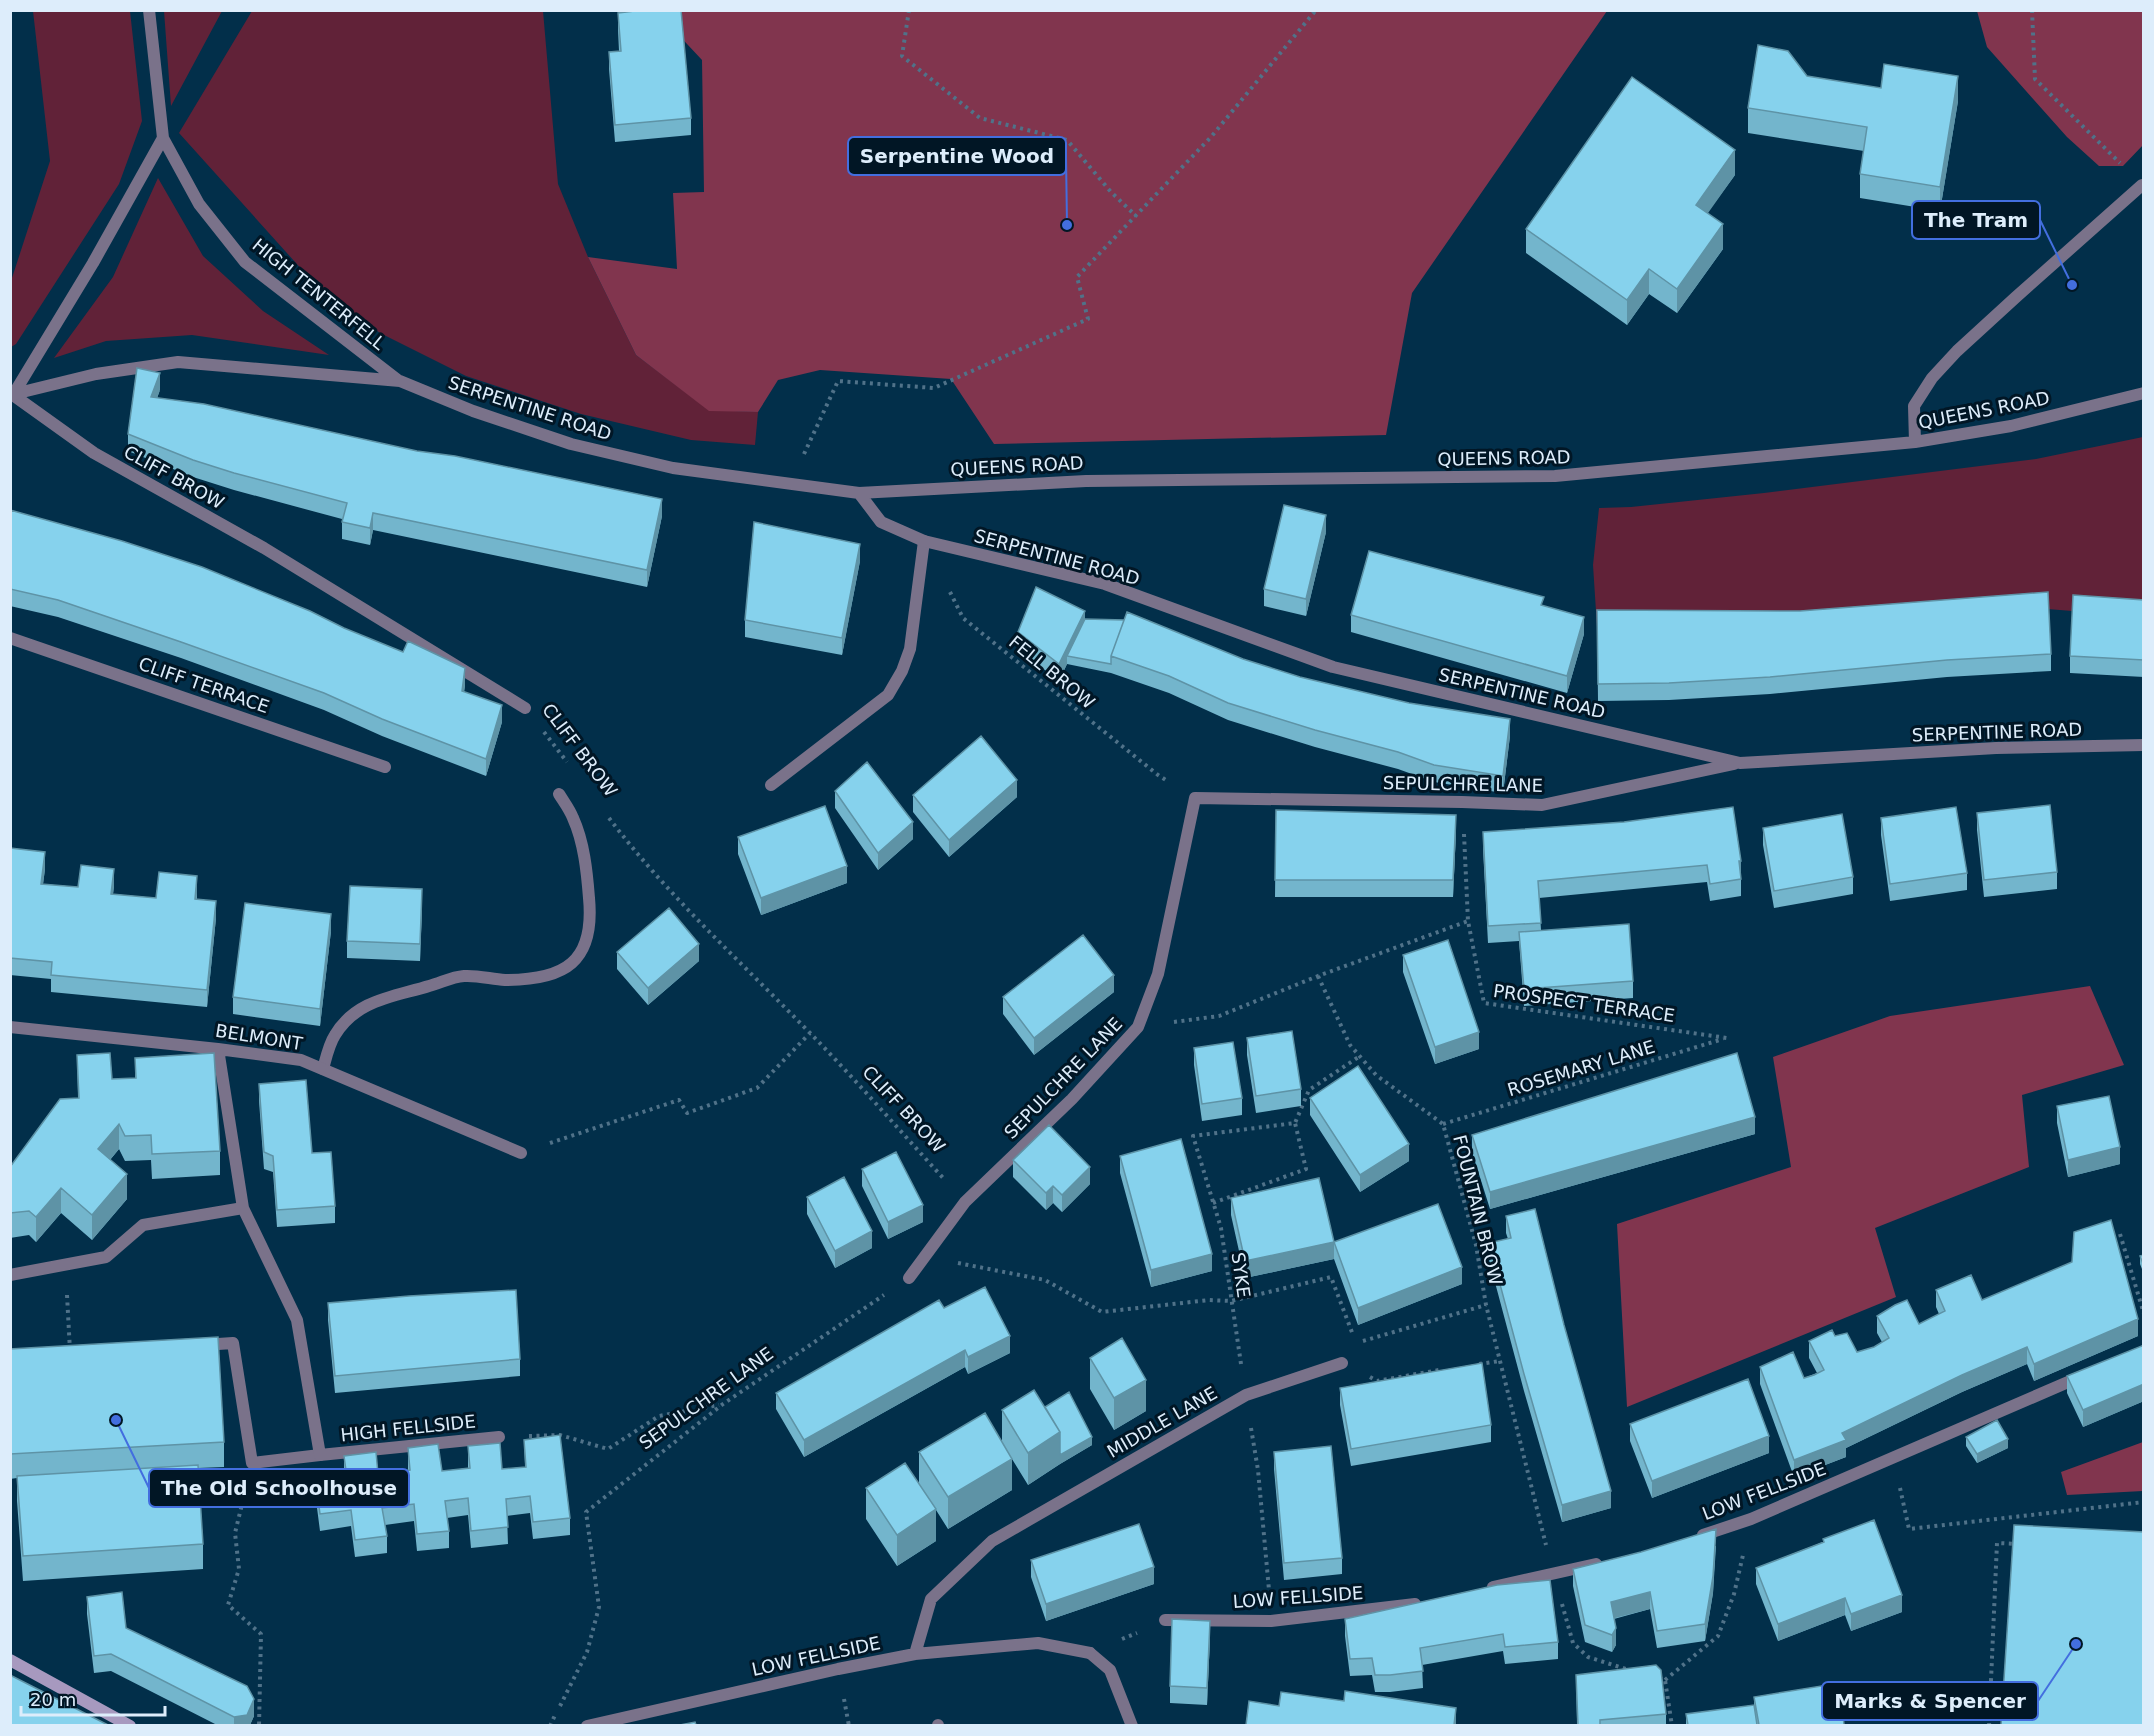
<svg xmlns="http://www.w3.org/2000/svg" width="2154" height="1736" viewBox="0 0 2154 1736" font-family="'DejaVu Sans',sans-serif">
<style>
.green{fill:#612238}
.forest{fill:#81354e}
.lines{fill:none;stroke-linecap:round;stroke-linejoin:round}
.path{stroke:#507289;stroke-width:4;stroke-dasharray:3 4.5;stroke-linecap:butt}
.lane{stroke:#7a728a;stroke-width:12}
.street{stroke:#7a728a;stroke-width:12}
.secondary{stroke:#a799bf;stroke-width:12}
.wall{fill:#73b5cc}
.shaded-wall{fill:#5e93a6}
.building{fill:#86d2ed;stroke:#5e93a6;stroke-width:1.5}
.labels{text-anchor:middle;dominant-baseline:central;stroke-width:6;stroke-linejoin:round;paint-order:stroke}
.street-label{font-size:18px;fill:#ddedfb;stroke:#011625}
.leader{fill:none;stroke:#436edf;stroke-width:2}
.callout-dot{fill:#436edf;stroke:#011625;stroke-width:2}
.callout{fill:#011625;stroke:#436edf;stroke-width:2}
.callout-label{font-size:20px;text-anchor:middle;font-weight:bold;fill:#ddedfb}
</style>
<rect width="100%" height="100%" fill="#022f4a"/>
<!-- green -->
<path class="green" d="M33,11H130L142,121L119,184L16,344L11,347V281L50,161Z
M164,11H222L171,106Z
M252,11H543L558,184L588,257L636,355L709,410L758,412L755,445L691,440L581,414L466,376L380,333L313,282L179,133Z
M158,178L203,256L263,311L329,355L192,335L106,341L54,358L113,277Z
M2143,437V617L2048,609L1597,627L1593,565L1599,508L1631,507L1764,493L2036,459Z"/>
<!-- forest -->
<path class="forest" d="M658,11H1607L1412,293L1386,435L994,444L951,379L820,370L778,380L758,412L709,411L636,355L588,257L677,269L673,193L704,192L702,60L658,13Z
M1977,11H2143V145L2123,166H2099L2067,137L1987,47Z
M2090,986L2124,1065L2022,1095L2029,1167L1875,1228L1896,1297L1627,1407L1617,1224L1791,1167L1773,1057L1890,1016Z
M2143,1442V1491L2067,1495L2061,1472Z"/>
<g class="lines">
<!-- path -->
<path class="path" d="M909,10L902,56L980,118L1067,140L1111,192L1136,216
M2032,10L2035,79L2120,163
M804,454L838,381L934,388L1088,319L1077,277L1211,137L1316,10
M950,592L963,618L1158,775L1169,782
M544,732L567,762
M609,818C668,896 741,962 809,1032C856,1080 900,1131 945,1180
M1464,834L1468,921L1484,1003L1727,1038
M1318,976L1350,1045L1376,1075L1443,1124L1476,1245L1486,1305L1546,1545
M1174,1022L1219,1016L1318,976L1468,921
M1443,1124L1723,1039
M550,1143L679,1100L687,1113L757,1088L810,1033
M1213,1203L1306,1169L1295,1123
M2120,1234L2144,1314
M958,1263L1045,1280L1102,1312L1209,1300L1231,1301L1331,1277L1353,1335
M67,1295L70,1351
M1363,1341L1486,1305
M1241,1364L1221,1228L1193,1136L1295,1123L1309,1090L1360,1056
M1479,1364L1500,1361
M1370,1377L1377,1381L1439,1370
M1251,1428L1258,1470L1269,1590
M529,1436L560,1435L608,1449L659,1416L719,1405
M1900,1488L1909,1529L2144,1502
M245,1492L235,1533L239,1569L228,1605L261,1634L259,1726
M1562,1604L1573,1643L1588,1657L1629,1670
M1122,1639L1137,1633
M1659,1678L1665,1680L1672,1726
M1665,1680L1718,1636L1734,1594L1743,1555
M844,1699L849,1726
M560,1706L587,1652L599,1607L586,1512L723,1404L884,1295
M550,1726L556,1713
M1989,1726L1997,1543L2018,1544"/>
<!-- lane -->
<path class="lane" d="M13,395L94,453L264,548L525,708
M771,785L888,695L902,671L910,649L924,541
M323,1069C326,1058 329,1044 335,1035C356,1000 393,997 429,986C441,983 451,977 464,976C477,975 491,979 505,980C565,980 595,962 589,898C587,872 584,842 573,818C570,810 564,802 559,794
M203,1345L233,1343L252,1463L320,1455
M1090,1653L1110,1670L1132,1726"/>
<!-- street -->
<path class="street" d="M149,10L163,138L199,204L245,262L399,381
M10,395L96,374L178,362L400,381L473,411L571,444L673,468L859,493L1086,481L1555,476L1915,442L2011,426L2144,393
M13,395L93,263L163,138
M1915,442L1914,406L1932,378L1957,351L2016,297L2142,185
M859,493L881,522L924,541L1105,584L1333,667L1740,763L1996,748L2144,745
M10,638L385,767
M10,1027L218,1049L301,1060L521,1153
M218,1049L243,1208L297,1320L320,1455L499,1437
M10,1275L106,1257L143,1225L243,1208
M909,1278L965,1202L1072,1099L1138,1027L1158,974L1195,798L1462,802L1542,805L1734,764
M1703,1535L1751,1519L2082,1376
M1493,1587L1596,1564
M1165,1620L1271,1621L1415,1604
M915,1654L931,1599L992,1541L1246,1395L1342,1363
M587,1726L838,1669L915,1654L1038,1643L1090,1653
M938,1726V1725"/>
<!-- secondary -->
<path class="secondary" d="M10,1660L130,1726"/>
</g>
<!-- wall -->
<path class="wall" d="M618,13L691,118V135L615,142L609,69V52L619,51L618,30Z
M1807,76L1958,101L1940,211L1860,198V174L1864,151L1748,133V108Z
M1735,175L1707,213L1723,249L1677,313L1649,294L1627,325L1526,253V229Z
M160,390L157,398L662,516L647,587L373,530L370,545L342,539V519L234,490L193,477L128,451V434Z
M10,510L344,628L465,685L464,692L502,722L486,776L382,736L324,710L181,658L58,617L10,606Z
M1326,532L1306,616L1264,606V589Z
M860,561L842,655L745,637V620Z
M2144,600V677L2070,673V656Z
M1597,610L2051,654V671L1947,677L1770,694L1669,700L1598,701Z
M1351,615L1584,634L1567,693L1351,632Z
M1085,619L1243,659L1300,677L1510,736L1503,793L1434,782L1398,769L1315,747L1228,720L1169,693L1111,673L1067,664L1059,681L1018,649V632Z
M835,791L913,839L878,870L835,808Z
M913,795L1017,797L949,857L913,812Z
M1276,810L1456,832L1453,897H1275Z
M1977,813L2057,872V889L1984,897L1977,830Z
M1881,818L1967,873V890L1890,901L1881,835Z
M1763,828L1853,877V894L1774,908L1763,845Z
M1483,832L1741,861V896L1710,901L1707,882L1539,898L1541,930L1633,981V998L1524,1006L1519,941L1488,943L1483,849Z
M738,837L847,883L761,915L738,854Z
M10,848L45,869L43,884L78,887L114,886L113,894L156,898L197,893V899L216,918L207,1007L51,992V979L10,975Z
M422,906L420,961L347,958V941Z
M331,931L320,1026L233,1014V997Z
M617,952L699,961L648,1005L617,969Z
M1403,955L1479,1049L1435,1064L1403,972Z
M1114,992L1034,1055L1003,1014V997Z
M1247,1038L1301,1089V1106L1256,1113L1247,1055Z
M1194,1048L1242,1098V1115L1202,1121L1194,1065Z
M77,1055L112,1079L135,1078V1058L220,1151V1175L152,1179L151,1160L125,1161L119,1149L110,1160L127,1199L92,1240L61,1213L36,1242L29,1235L10,1238V1167L78,1098Z
M259,1084L312,1153L335,1206V1223L277,1227L273,1172L264,1169L259,1101Z
M1310,1098L1409,1161L1360,1192L1310,1115Z
M2057,1106L2120,1164L2068,1177L2057,1123Z
M1755,1134L1490,1209L1472,1152V1135Z
M1120,1156L1212,1271L1151,1287L1120,1173Z
M1013,1160L1090,1184L1062,1212L1053,1203L1046,1210L1013,1177Z
M862,1169L923,1222L888,1239L862,1186Z
M807,1197L872,1248L835,1268L807,1214Z
M1231,1198L1334,1259L1245,1278L1231,1215Z
M1506,1216L1611,1508L1562,1522L1524,1391L1489,1260V1243L1508,1239L1506,1233Z
M1334,1242L1462,1284L1358,1325L1334,1259Z
M2144,1255V1274L2140,1264V1256Z
M1936,1290L2138,1336L2034,1381L2027,1364L1962,1392L1846,1448V1457L1794,1477L1760,1384V1367L1804,1378L1817,1373L1809,1358V1341L1835,1336L1857,1352L1874,1347L1882,1342L1877,1333V1316L1919,1324L1939,1314L1936,1307Z
M328,1303L520,1359V1376L335,1393L328,1320Z
M944,1308L1010,1353L968,1374L965,1367L804,1457L776,1409V1393Z
M2144,1345V1401L2083,1427L2067,1393V1376Z
M10,1349L224,1442V1467L198,1468L203,1544V1569L23,1581L17,1501V1478L10,1479Z
M1090,1358L1146,1411L1114,1430L1090,1389Z
M1340,1388L1491,1425V1442L1351,1466L1340,1405Z
M1045,1407L1092,1445L1060,1464L1028,1485L1012,1459V1490L948,1529L936,1510V1541L897,1566L866,1519V1488L919,1483V1452L1002,1441V1410Z
M1630,1424L1769,1453L1652,1498L1630,1441Z
M1966,1437L2008,1448L1977,1463L1966,1446Z
M524,1440L570,1518V1535L533,1539L530,1513L507,1516L508,1544L471,1548L468,1515L447,1518L449,1531V1548L417,1551L414,1521L385,1525L387,1536V1553L355,1557L351,1526L320,1531L316,1500V1483L344,1479V1456L378,1474L408,1470V1448L442,1471L468,1468V1446L502,1469L525,1467Z
M1274,1452L1342,1558V1574L1284,1580L1274,1469Z
M1823,1539L1902,1612L1851,1631L1845,1615L1778,1641L1756,1584V1568L1823,1542Z
M1716,1546L1713,1593L1705,1641L1657,1648L1650,1609L1614,1619L1616,1645L1612,1652L1585,1642L1573,1586V1569Z
M1031,1560L1154,1584L1046,1621L1031,1577Z
M1497,1585L1558,1642V1659L1505,1664L1503,1651L1422,1665L1423,1688L1390,1692H1375L1372,1675L1350,1676L1345,1636V1619Z
M87,1597L126,1628L254,1716L250,1725H217L111,1671L94,1673L87,1614Z
M1210,1638L1207,1705L1170,1703V1686Z
M1576,1675L1666,1714V1725H1577Z
M1754,1697L1844,1725H1686V1714L1754,1705Z"/>
<!-- shaded-wall -->
<path class="shaded-wall" d="M1958,76V101L1940,211V187Z
M1735,150V175L1696,230V205Z
M1723,224V249L1677,313V289Z
M1649,269V294L1627,325V300Z
M160,373V390L151,414V397Z
M662,499V516L647,587V570Z
M373,513V530L370,545V528Z
M1326,515V532L1306,616V599Z
M860,544V561L842,655V638Z
M1085,611V628L1067,656V664L1059,681V664Z
M1584,617V634L1567,693V676Z
M465,668V685L462,708V691Z
M502,705V722L486,776V759Z
M1510,719V736L1503,793V776Z
M1017,780V797L949,857V840Z
M1456,815V832L1453,897V880Z
M913,822V839L878,870V853Z
M45,852V869L41,900V884Z
M1739,861H1741V878Z
M847,866V883L761,915V898Z
M114,869V886L111,911V894Z
M197,876V893L195,916V899Z
M422,889V906L420,961V944Z
M216,901V918L207,1007V990Z
M331,914V931L320,1026V1009Z
M699,944V961L648,1005V988Z
M1114,975V992L1034,1055V1038Z
M1479,1032V1049L1435,1064V1047Z
M1755,1117V1134L1490,1209V1192Z
M119,1124V1149L98,1174V1149Z
M1409,1144V1161L1360,1192V1175Z
M2120,1147V1164L2068,1177V1160Z
M1090,1167V1184L1062,1212V1195Z
M127,1174V1199L92,1240V1215Z
M1053,1186V1203L1046,1210V1193Z
M61,1188V1213L36,1242V1217Z
M923,1205V1222L888,1239V1222Z
M872,1231V1248L835,1268V1251Z
M1334,1242V1259L1245,1278V1261Z
M1212,1254V1271L1151,1287V1270Z
M1462,1267V1284L1358,1325V1308Z
M2138,1319V1336L2034,1381V1364Z
M1010,1336V1353L968,1374V1357Z
M2027,1347V1364L1962,1392L1846,1448V1457L1794,1477V1460L1842,1433L1962,1375Z
M965,1350V1367L804,1457V1440Z
M1146,1380V1411L1114,1430V1398Z
M2144,1384V1401L2083,1427V1410Z
M1060,1432V1464L1028,1485V1453Z
M1769,1436V1453L1652,1498V1481Z
M1092,1437V1445L1060,1464V1455Z
M2008,1439V1448L1977,1463V1454Z
M1012,1459V1490L948,1529V1497Z
M1611,1491V1508L1562,1522V1505Z
M936,1509V1541L897,1566V1535Z
M1716,1529L1713,1593L1705,1641V1624Z
M1154,1567V1584L1046,1621V1604Z
M1650,1592V1609L1611,1619V1602Z
M1902,1595V1612L1851,1631V1614Z
M1845,1598V1615L1778,1641V1624Z
M1210,1621V1638L1207,1705V1688Z
M1616,1628V1645L1612,1652V1635Z
M254,1699V1716L250,1725H234V1717Z
M1456,1708V1725H1454Z"/>
<!-- building -->
<path class="building" d="M643,10H681L691,118L615,125L609,52L621,51L618,13Z
M1758,45L1788,51L1807,76L1881,88L1884,64L1958,76L1940,187L1860,174L1867,127L1748,108Z
M1632,77L1735,150L1696,205L1723,224L1677,289L1649,269L1627,300L1526,229Z
M137,368L160,373L151,397L204,404L417,451L455,456L662,499L647,570L373,513L370,528L342,522L347,503L234,473L193,460L128,434Z
M1284,505L1326,515L1306,599L1264,589Z
M10,510L122,541L202,567L310,611L344,628L403,652L408,641L465,668L462,691L502,705L486,759L382,719L324,693L181,642L58,600L10,589Z
M754,522L860,544L842,638L745,620Z
M1369,551L1544,597L1541,605L1584,617L1567,676L1351,615Z
M1036,587L1085,611L1059,664L1018,632Z
M2048,592L2051,654L1947,660L1770,677L1669,683L1598,684L1597,610L1800,611Z
M2073,595L2144,600V660L2070,656Z
M1127,612L1243,659L1300,677L1409,703L1510,719L1503,776L1434,765L1398,752L1315,730L1228,703L1169,676L1111,656Z
M1085,619L1124,620L1111,656V664L1067,656Z
M981,736L1017,780L949,840L913,795Z
M867,762L913,822L878,853L835,791Z
M2050,805L2057,872L1984,880L1977,813Z
M825,806L847,866L761,898L738,837Z
M1733,807L1741,861H1739L1741,879L1710,884L1707,865L1538,881L1541,923L1488,926L1483,832L1624,822Z
M1956,807L1967,873L1890,884L1881,818Z
M1276,810L1456,815L1453,880H1275Z
M1842,814L1853,877L1774,891L1763,828Z
M10,848L45,852L41,884L78,887L81,865L114,869L111,894L156,898L159,872L197,876L195,899L216,901L207,990L51,975L52,962L10,958Z
M350,886L422,889L420,944L347,941Z
M245,903L331,914L320,1009L233,997Z
M669,908L699,944L648,988L617,952Z
M1629,924L1633,981L1524,989L1519,932Z
M1083,935L1114,975L1034,1038L1003,997Z
M1448,940L1479,1032L1435,1047L1403,955Z
M1292,1031L1301,1089L1256,1096L1247,1038Z
M1233,1042L1242,1098L1202,1104L1194,1048Z
M110,1053L112,1079L136,1078L135,1058L214,1053L220,1151L152,1154L151,1135L125,1136L119,1124L98,1149L127,1174L92,1215L61,1188L36,1217L29,1211L10,1213V1167L60,1099L79,1098L77,1055Z
M1737,1053L1755,1117L1490,1192L1472,1135Z
M1358,1066L1409,1144L1360,1175L1310,1098Z
M306,1080L312,1153L331,1152L335,1206L277,1210L273,1156L264,1152L259,1084Z
M2109,1096L2120,1147L2068,1160L2057,1106Z
M1049,1125L1090,1167L1062,1195L1053,1186L1046,1193L1013,1160Z
M1181,1139L1212,1254L1151,1270L1120,1156Z
M896,1152L923,1205L888,1222L862,1169Z
M844,1177L872,1231L835,1251L807,1197Z
M1319,1178L1334,1242L1245,1261L1231,1198Z
M1438,1204L1462,1267L1358,1308L1334,1242Z
M1535,1209L1564,1325L1611,1491L1562,1505L1524,1374L1489,1243L1511,1238L1506,1216Z
M2111,1220L2138,1319L2034,1364L2027,1347L1962,1375L1842,1433L1846,1440L1794,1460L1760,1367L1793,1352L1804,1378L1814,1375L1824,1370L1809,1341L1832,1330L1835,1336L1847,1333L1857,1352L1874,1347L1889,1338L1877,1316L1895,1305L1907,1300L1919,1324L1945,1311L1936,1290L1971,1275L1982,1300L2072,1262L2074,1232Z
M2144,1255V1266L2140,1256Z
M985,1287L1010,1336L968,1357L965,1350L804,1440L776,1393L939,1300L944,1308Z
M516,1290L520,1359L335,1376L328,1303L409,1296Z
M218,1337L224,1442L10,1454V1349Z
M1122,1338L1146,1380L1114,1398L1090,1358Z
M2144,1345V1384L2083,1410L2067,1376Z
M1482,1363L1491,1425L1351,1449L1340,1388Z
M1748,1379L1769,1436L1652,1481L1630,1424Z
M1034,1390L1060,1432L1028,1453L1002,1410Z
M1069,1392L1092,1437L1060,1455V1432L1045,1407Z
M985,1413L1012,1459L948,1497L919,1452Z
M1997,1420L2008,1439L1977,1454L1966,1437Z
M560,1435L570,1518L533,1522L530,1496L506,1499L508,1527L471,1531L468,1498L445,1501L449,1531L417,1534L414,1504L382,1508L387,1536L355,1540L351,1510L320,1514L316,1483L347,1478L344,1456L376,1452L378,1474L410,1470L408,1448L438,1444L442,1471L470,1468L468,1446L500,1443L502,1469L526,1467L524,1440Z
M1331,1446L1342,1558L1284,1563L1274,1452Z
M905,1463L936,1509L897,1535L866,1488Z
M198,1465L203,1544L23,1556L17,1476Z
M1874,1520L1902,1595L1851,1614L1845,1598L1778,1624L1756,1568L1824,1542L1823,1539Z
M1139,1524L1154,1567L1046,1604L1031,1560Z
M2014,1525L2144,1532V1725H2001Z
M1716,1529L1713,1576L1705,1624L1657,1631L1650,1592L1611,1602L1616,1628L1612,1635L1585,1625L1573,1569L1641,1552Z
M1550,1580L1558,1642L1505,1647L1503,1634L1420,1648L1423,1671L1390,1675H1375L1372,1658L1350,1659L1345,1619L1497,1585Z
M122,1592L126,1628L247,1686L254,1699L247,1715L234,1717L111,1654L94,1656L87,1597Z
M1172,1619L1210,1621L1207,1688L1170,1686Z
M1656,1665L1661,1670L1666,1714L1600,1720V1725H1578L1576,1675Z
M10,1675L108,1725H10Z
M1840,1683L1844,1725H1759L1754,1697Z
M1345,1691L1456,1708L1454,1725H1246L1249,1701L1279,1706L1281,1692L1344,1701Z
M1754,1705L1757,1725H1688L1686,1714Z
M695,1722L696,1725H680Z"/>
<g class="labels">
<!-- street labels -->
<g class="street-label">
<text transform="translate(319 294) rotate(39)">HIGH TENTERFELL</text>
<text transform="translate(530 408) rotate(18)">SERPENTINE ROAD</text>
<text transform="translate(1984 410) rotate(-11)">QUEENS ROAD</text>
<text transform="translate(1504 458) rotate(-1)">QUEENS ROAD</text>
<text transform="translate(1017 466) rotate(-3)">QUEENS ROAD</text>
<text transform="translate(174 477) rotate(29)">CLIFF BROW</text>
<text transform="translate(1057 557) rotate(15)">SERPENTINE ROAD</text>
<text transform="translate(1052 672) rotate(39)">FELL BROW</text>
<text transform="translate(204 685) rotate(19)">CLIFF TERRACE</text>
<text transform="translate(1522 693) rotate(13)">SERPENTINE ROAD</text>
<text transform="translate(1997 732) rotate(-2)">SERPENTINE ROAD</text>
<text transform="translate(580 750) rotate(53)">CLIFF BROW</text>
<text transform="translate(1463 784) rotate(1)">SEPULCHRE LANE</text>
<text transform="translate(1584 1003) rotate(8)">PROSPECT TERRACE</text>
<text transform="translate(259 1037) rotate(9)">BELMONT</text>
<text transform="translate(1581 1068) rotate(-17)">ROSEMARY LANE</text>
<text transform="translate(1063 1078) rotate(-46)">SEPULCHRE LANE</text>
<text transform="translate(904 1109) rotate(47)">CLIFF BROW</text>
<text transform="translate(1478 1210) rotate(76)">FOUNTAIN BROW</text>
<text transform="translate(1241 1275) rotate(82)">SYKE</text>
<text transform="translate(706 1398) rotate(-36)">SEPULCHRE LANE</text>
<text transform="translate(1162 1422) rotate(-30)">MIDDLE LANE</text>
<text transform="translate(408 1428) rotate(-6)">HIGH FELLSIDE</text>
<text transform="translate(1764 1491) rotate(-21)">LOW FELLSIDE</text>
<text transform="translate(1298 1597) rotate(-4)">LOW FELLSIDE</text>
<text transform="translate(816 1656) rotate(-12)">LOW FELLSIDE</text>
</g>
</g>
<!-- callouts -->
<path class="leader" d="M1067 225L1066 156M2072 285L2040 220M116 1420L149 1488M2076 1644L2038 1701"/>
<g class="callout-dot">
<circle cx="1067" cy="225" r="6"/>
<circle cx="2072" cy="285" r="6"/>
<circle cx="116" cy="1420" r="6"/>
<circle cx="2076" cy="1644" r="6"/>
</g>
<g class="callout">
<rect x="848" y="137" width="218" height="38" rx="6"/>
<rect x="1912" y="201" width="128" height="38" rx="6"/>
<rect x="149" y="1469" width="260" height="38" rx="6"/>
<rect x="1822" y="1682" width="216" height="38" rx="6"/>
</g>
<g class="callout-label">
<text x="957" y="163">Serpentine Wood</text>
<text x="1976" y="227">The Tram</text>
<text x="279" y="1495">The Old Schoolhouse</text>
<text x="1930" y="1708">Marks &amp; Spencer</text>
</g>
<!-- border -->
<rect width="2154" height="1736" fill="none" stroke="#ddedfb" stroke-width="24"/>
<!-- scale -->
<path d="M21 1706v9h144v-9" fill="none" stroke="#ddedfb" stroke-width="3"/>
<text x="30" y="1706" font-size="18" fill="#ddedfb" stroke="#011625" stroke-width="4.5" paint-order="stroke">20 m</text>
</svg>
